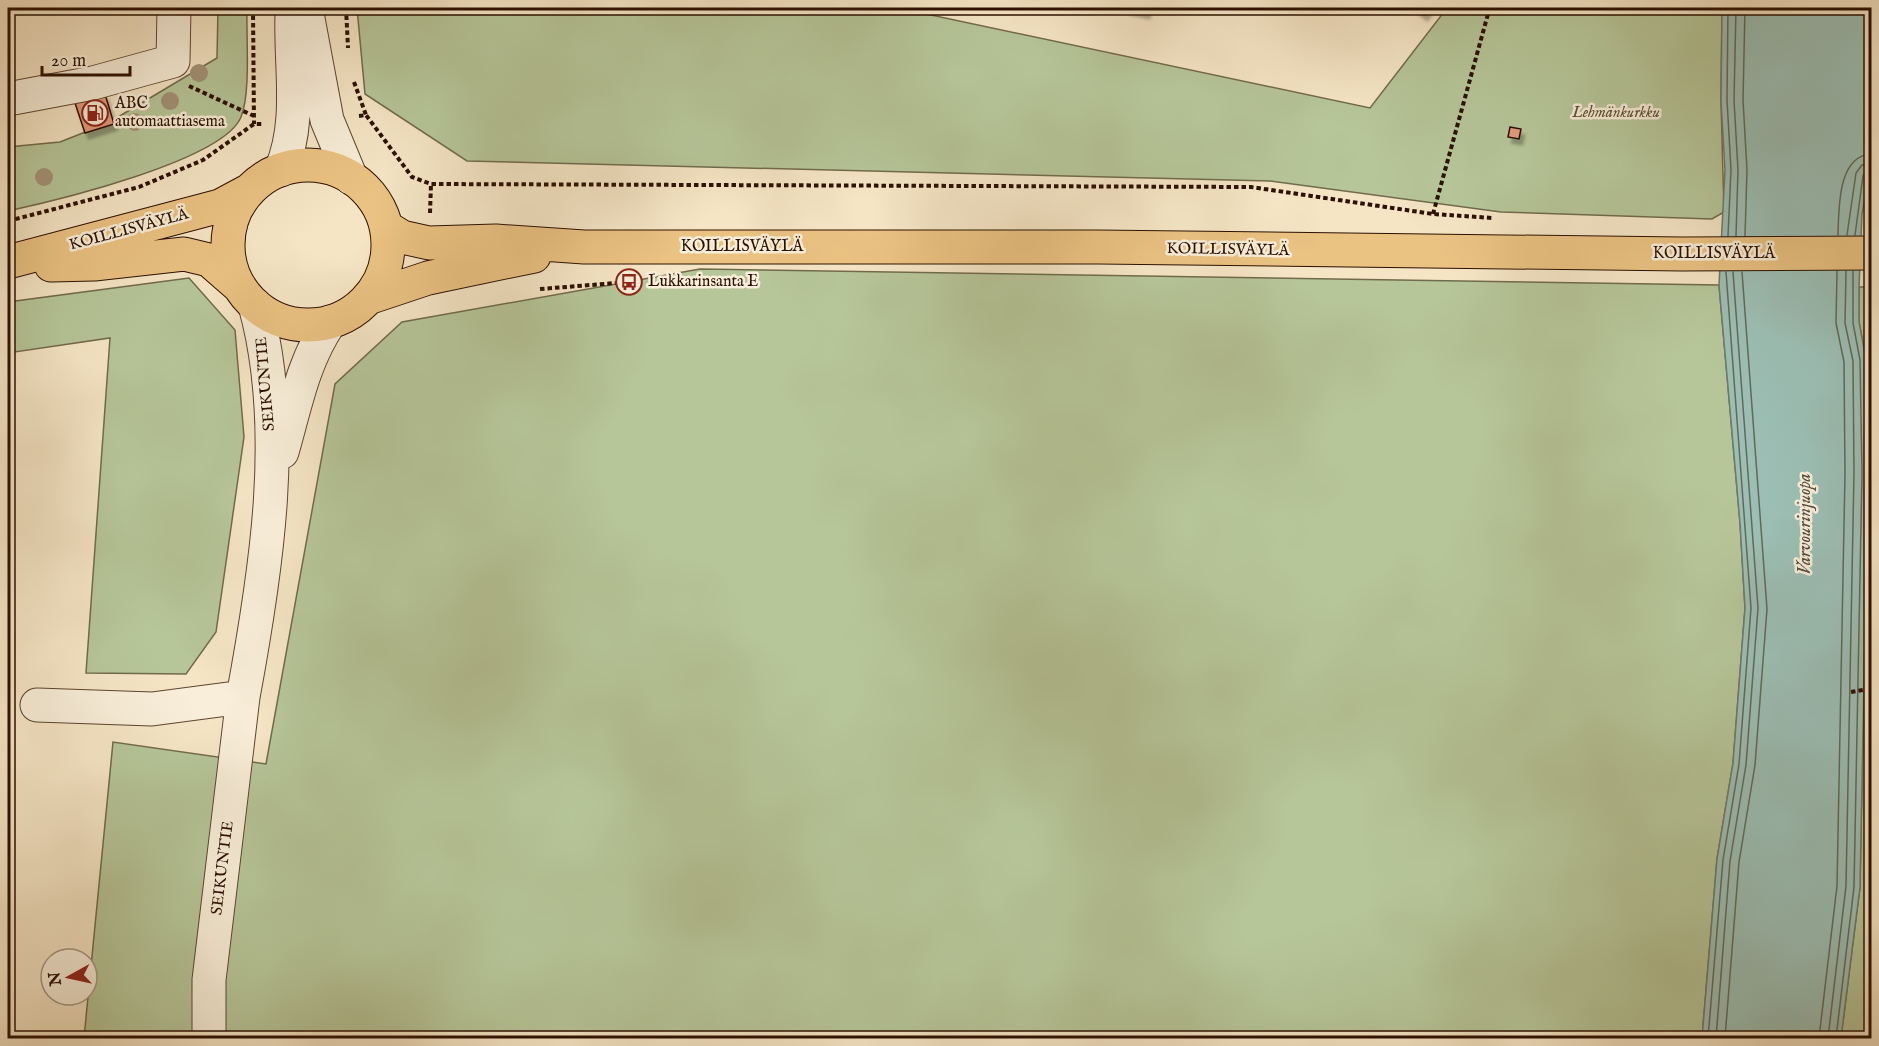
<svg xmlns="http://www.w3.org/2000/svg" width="1879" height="1046" viewBox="0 0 1879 1046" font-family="'IM FELL English',serif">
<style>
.green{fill:#b6c699;stroke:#706b4c;stroke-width:1.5}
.water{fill:#9cbfb5;stroke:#6f796d;stroke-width:1.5}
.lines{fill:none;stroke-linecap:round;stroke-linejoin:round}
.shore{stroke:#64685a;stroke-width:1.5}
.building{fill:#e29b7d;stroke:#2b1000;stroke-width:1.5;filter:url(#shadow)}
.minor-casing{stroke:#5e4531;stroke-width:35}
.major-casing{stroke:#2b1000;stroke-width:35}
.path{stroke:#2b1000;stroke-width:4;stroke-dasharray:4.5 3;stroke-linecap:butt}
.minor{stroke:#f8eed9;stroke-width:33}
.major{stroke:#eac282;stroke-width:33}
.tree{fill:#a19376}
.labels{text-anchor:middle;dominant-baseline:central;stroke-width:5;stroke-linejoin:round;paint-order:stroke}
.poi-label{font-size:16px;fill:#2b1000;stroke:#f8eed9;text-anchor:start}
.park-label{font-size:16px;font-style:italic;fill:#5c5036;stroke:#f8eed9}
.street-label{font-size:16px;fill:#2b1000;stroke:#f8eed9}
.water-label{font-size:18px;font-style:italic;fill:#534d3f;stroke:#f8eed9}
</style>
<defs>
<filter id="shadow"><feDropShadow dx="3.5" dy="6" stdDeviation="1.5" flood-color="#0004"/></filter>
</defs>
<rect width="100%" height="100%" fill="#f5e5c5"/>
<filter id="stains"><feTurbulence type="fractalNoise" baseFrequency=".00333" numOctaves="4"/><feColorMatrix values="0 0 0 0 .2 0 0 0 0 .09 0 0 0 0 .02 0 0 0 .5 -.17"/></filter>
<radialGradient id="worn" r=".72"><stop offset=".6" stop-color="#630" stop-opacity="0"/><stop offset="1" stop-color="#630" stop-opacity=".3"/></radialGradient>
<!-- green -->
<path class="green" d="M218,8H247C246,36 251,93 241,117C223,161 54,201 8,211V147L60,142L108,123L217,58Z
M357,8H898L1370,108L1447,8H1722L1721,101L1724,212L1712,219L1501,212L1270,181L467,161L365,94Z
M700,269L1719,285L1740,523L1745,608L1733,763L1717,859L1702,1038H84L113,742L266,764L335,384L402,322Z
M189,278L235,330L244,437L216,632L186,674L86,673L110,338L8,353V302Z
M1859,287H1871L1872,1028L1867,1038H1841L1860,887L1868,473L1866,359L1859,322Z"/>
<!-- water -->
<path class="water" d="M1722,8H1871L1872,158L1862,214L1859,287V322L1866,359L1868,473L1860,887L1841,1038H1702L1717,859L1733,763L1745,608L1740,523L1719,285L1725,170L1721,101Z"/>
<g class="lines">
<!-- shore -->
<path class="shore" d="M1728,8L1727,100L1731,170L1728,236
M1736,8L1734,100L1738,170L1736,236
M1745,8L1743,100L1747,170L1745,236
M1838,235C1839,210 1837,155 1872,154
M1847,235L1856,173L1862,165L1872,163
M1855,235L1863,176L1866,171H1872
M1708,1038L1723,860L1739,764L1751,608L1726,272
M1716,1038L1730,861L1746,765L1758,608L1733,272
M1725,1038L1739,862L1755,765L1767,609L1742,272
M1819,1038L1837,886L1845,473L1844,362L1836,323L1837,271
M1828,1038L1846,886L1854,473L1853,361L1845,323L1846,271
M1836,1038L1854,887L1862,473L1860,360L1853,323V271"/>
</g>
<!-- building -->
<path class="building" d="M1124,8H1148L1146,13Z
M1415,8H1429L1424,15Z
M105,94L114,124L85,133L75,103Z
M1510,127L1521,129L1519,139L1508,137Z"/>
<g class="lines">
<!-- minor casing -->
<g class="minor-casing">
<path id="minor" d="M306,8L327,120L351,178
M8,99L93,83L173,61L174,8
M281,170C302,122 290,66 292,15
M282,452C295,407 303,361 330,322
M37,705L152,709L243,697C266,573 289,428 255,305
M209,1038V980L243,697"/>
</g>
<!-- major casing -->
<g class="major-casing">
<path id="major" d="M228 245a80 80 0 1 1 160 0a80 80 0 1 1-160 0Z
M386,227L402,237L429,243L496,241L584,247H1098L1682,254L1872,253
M8,262L220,206L248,191
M51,265L94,264L184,254L209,260L240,287
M368,298L428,278L534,256"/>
</g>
<!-- path -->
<path class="path" d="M253,8L254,124
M346,8L348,48
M354,82L366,115
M189,86L254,116
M359,116L366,115L412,177L431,184L1251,187L1433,214L1493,218
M430,213L431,184
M1433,214L1488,14L1486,8
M8,221L139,187L203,160L254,124H262
M540,289L629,282
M1851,692L1869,689"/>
<!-- minor -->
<use href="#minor" class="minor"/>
<!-- major -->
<use href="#major" class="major"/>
</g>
<!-- trees -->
<g class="tree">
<circle cx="199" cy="73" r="9"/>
<circle cx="170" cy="101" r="9"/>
<circle cx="135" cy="122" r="9"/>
<circle cx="44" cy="177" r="9"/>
</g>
<!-- icons -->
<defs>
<g id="fuel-ring" transform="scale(1.35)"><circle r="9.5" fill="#f8eed9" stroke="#8f2418" stroke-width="1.5"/><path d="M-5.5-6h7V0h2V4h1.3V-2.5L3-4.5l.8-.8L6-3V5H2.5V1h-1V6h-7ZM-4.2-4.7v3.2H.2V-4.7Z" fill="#8f2418"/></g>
<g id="bus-ring" transform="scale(1.35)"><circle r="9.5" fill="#f8eed9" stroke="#8f2418" stroke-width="1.5"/><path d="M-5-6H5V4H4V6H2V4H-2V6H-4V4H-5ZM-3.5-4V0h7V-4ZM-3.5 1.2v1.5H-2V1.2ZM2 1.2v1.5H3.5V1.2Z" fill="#8f2418"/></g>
</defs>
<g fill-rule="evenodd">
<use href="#fuel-ring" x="95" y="113"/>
<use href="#bus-ring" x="629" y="282"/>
</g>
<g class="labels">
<!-- poi labels -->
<g class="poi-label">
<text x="115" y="104">ABC<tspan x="115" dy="18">automaattiasema</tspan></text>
<text x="648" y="282">Lukkarinsanta E</text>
</g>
<!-- park labels -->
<g class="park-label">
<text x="1616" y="113">Lehmänkurkku</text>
</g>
<!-- street labels -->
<g class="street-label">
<text transform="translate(129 230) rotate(-15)">KOILLISVÄYLÄ</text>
<text x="742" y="247">KOILLISVÄYLÄ</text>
<text transform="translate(1228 250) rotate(1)">KOILLISVÄYLÄ</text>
<text x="1714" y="254">KOILLISVÄYLÄ</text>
<text transform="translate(266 384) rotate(-95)">SEIKUNTIE</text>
<text transform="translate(223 868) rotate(-83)">SEIKUNTIE</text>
</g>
<!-- water labels -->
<g class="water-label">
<text transform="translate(1805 524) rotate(-90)">Varvourinjuopa</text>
</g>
</g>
<!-- margin -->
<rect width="1879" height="1046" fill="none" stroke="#f5e5c5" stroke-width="30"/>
<rect x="9" y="9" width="1861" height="1028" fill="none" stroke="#2b1000" stroke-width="3"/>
<rect x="15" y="15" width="1849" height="1016" fill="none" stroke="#2b1000" stroke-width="1.5"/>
<!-- north arrow -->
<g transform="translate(69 977) rotate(262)"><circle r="28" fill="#f8eed9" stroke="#a69582" stroke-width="1.5"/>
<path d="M0-4.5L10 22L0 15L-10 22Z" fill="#8f2418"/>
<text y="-9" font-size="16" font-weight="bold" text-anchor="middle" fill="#2b1000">N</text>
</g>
<!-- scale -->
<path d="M42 66v9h88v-9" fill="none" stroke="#2b1000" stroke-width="3"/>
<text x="51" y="66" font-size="18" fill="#2b1000" stroke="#f8eed9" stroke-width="4.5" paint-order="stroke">20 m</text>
<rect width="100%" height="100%" filter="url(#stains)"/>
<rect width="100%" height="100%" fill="url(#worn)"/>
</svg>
